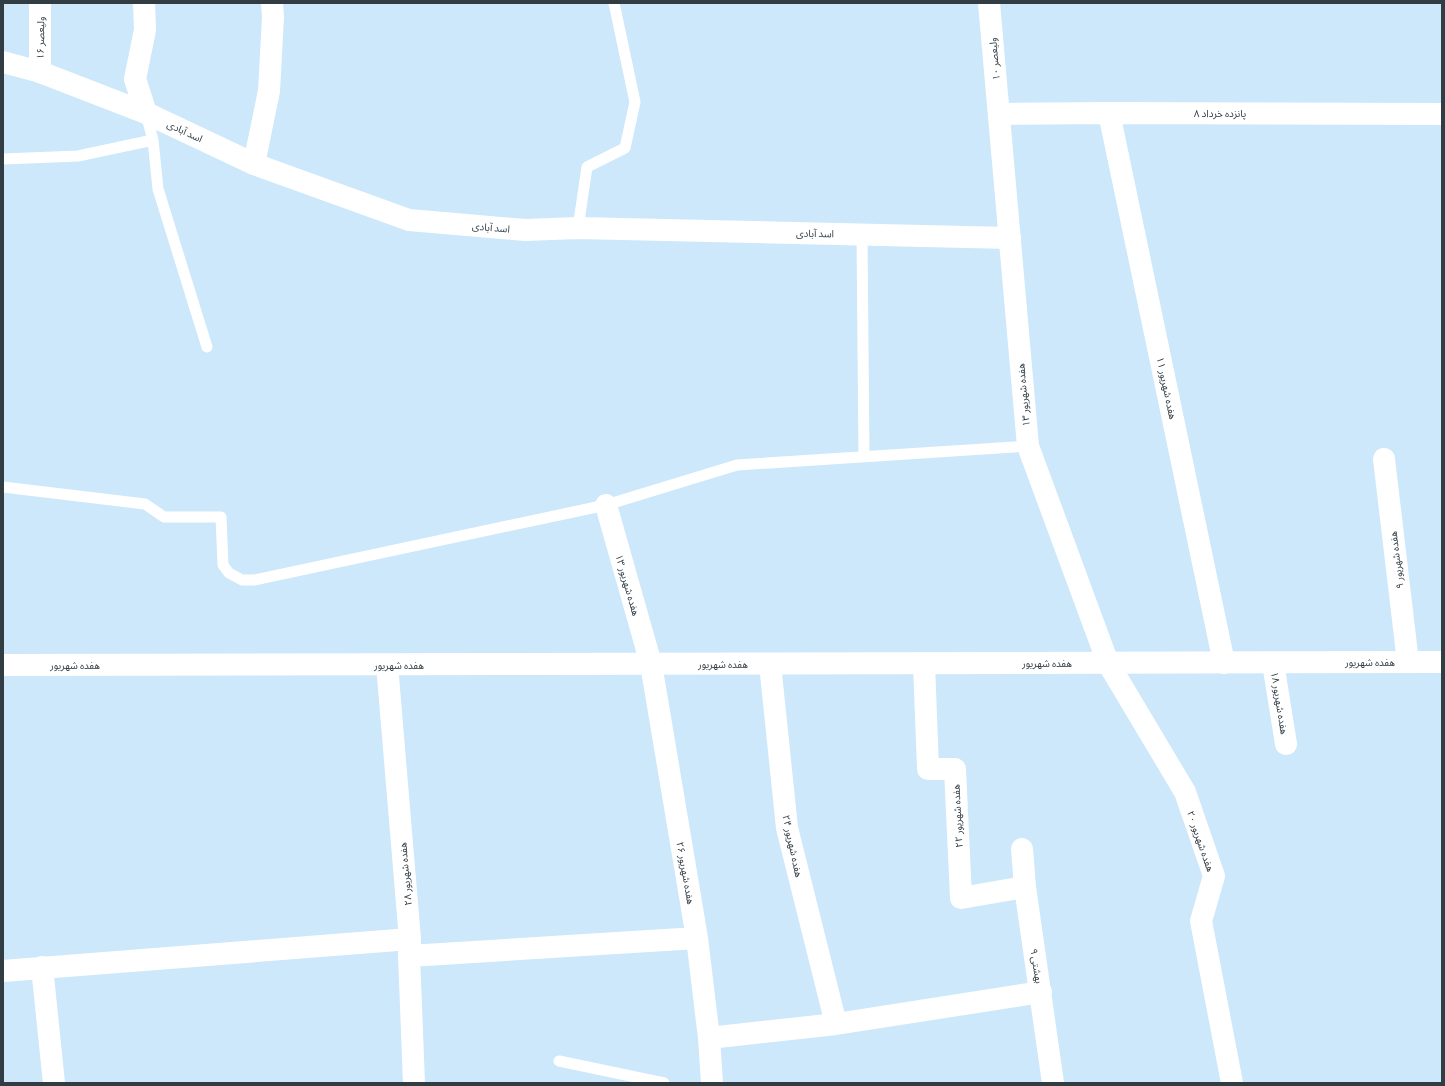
<svg xmlns="http://www.w3.org/2000/svg" width="1445" height="1086" viewBox="0 0 1445 1086" font-family="Manrope,'Noto Sans Arabic',sans-serif">
<style>
.lines{fill:none;stroke-linecap:round;stroke-linejoin:round}
.service{stroke:#fff;stroke-width:11}
.minor{stroke:#fff;stroke-width:22}
.tertiary{stroke:#fff;stroke-width:22}
.secondary{stroke:#fff;stroke-width:22}
.labels{text-anchor:middle;dominant-baseline:central;stroke-width:4;stroke-linejoin:round;paint-order:stroke}
.street-label{font-size:10px;fill:#313c43;stroke:#fff}
</style>
<rect width="100%" height="100%" fill="#cde8fa"/>
<g class="lines">
<!-- service -->
<path class="service" d="M146,114L153,140L158,189L207,347
M3,159L78,156L153,140
M578,228L587,167L625,148L635,102L614,3
M862,234L864,457
M3,487L145,504L164,517H221L223,565L229,573L242,580H254L606,505L737,465L1028,446
M559,1061L664,1083"/>
<!-- minor -->
<path class="minor" d="M144,3L145,30L135,79L146,113
M989,3L1028,446L1108,663L1185,792L1214,876L1201,921L1232,1083
M40,72V3
M1109,113L1224,663
M999,114L1109,113L1442,114
M254,164L269,91L273,17L272,3
M1384,459L1408,662
M606,505L651,664L697,938L709,1038L712,1083
M1273,663L1286,744
M770,664L787,828L836,1024
M924,664L928,769H955L961,898L1025,887
M387,665L410,939L409,956L414,1083
M1022,849L1025,887L1053,1083
M409,956L697,938
M42,967L54,1083
M3,971L410,939
M709,1038L836,1024L1041,992"/>
<!-- tertiary -->
<path class="tertiary" d="M3,62L40,72L146,113L254,164L409,220L525,230L578,228L1010,238"/>
<!-- secondary -->
<path class="secondary" d="M3,665L1442,662"/>
</g>
<g class="labels">
<!-- street labels -->
<g class="street-label">
<text transform="translate(40 38) rotate(-89)">ولیعصر ۱۶</text>
<text transform="translate(994 59) rotate(-95)">ولیعصر ۱۰</text>
<text x="1220" y="113">پانزده خرداد ۸</text>
<text transform="translate(185 131) rotate(25)">اسد آبادی</text>
<text transform="translate(491 227) rotate(5)">اسد آبادی</text>
<text transform="translate(815 233) rotate(1)">اسد آبادی</text>
<text transform="translate(1167 388) rotate(78)">هفده شهریور ۱۱</text>
<text transform="translate(1023 395) rotate(-95)">هفده شهریور ۱۳</text>
<text transform="translate(1396 560) rotate(-97)">هفده شهریور ۹</text>
<text transform="translate(628 585) rotate(74)">هفده شهریور ۱۳</text>
<text x="1370" y="662">هفده شهریور</text>
<text x="1047" y="663">هفده شهریور</text>
<text x="723" y="664">هفده شهریور</text>
<text x="75" y="665">هفده شهریور</text>
<text x="399" y="665">هفده شهریور</text>
<text transform="translate(1280 703) rotate(81)">هفده شهریور ۱۸</text>
<text transform="translate(957 816) rotate(-93)">هفده شهریور ۲۲</text>
<text transform="translate(1201 841) rotate(71)">هفده شهریور ۲۰</text>
<text transform="translate(793 846) rotate(78)">هفده شهریور ۲۴</text>
<text transform="translate(686 873) rotate(80)">هفده شهریور ۲۶</text>
<text transform="translate(405 874) rotate(-95)">هفده شهریور ۲۸</text>
<text transform="translate(1037 966) rotate(81)">بهشتی ۹</text>
</g>
</g>
<!-- border -->
<rect width="1445" height="1086" fill="none" stroke="#313c43" stroke-width="8"/>
</svg>
